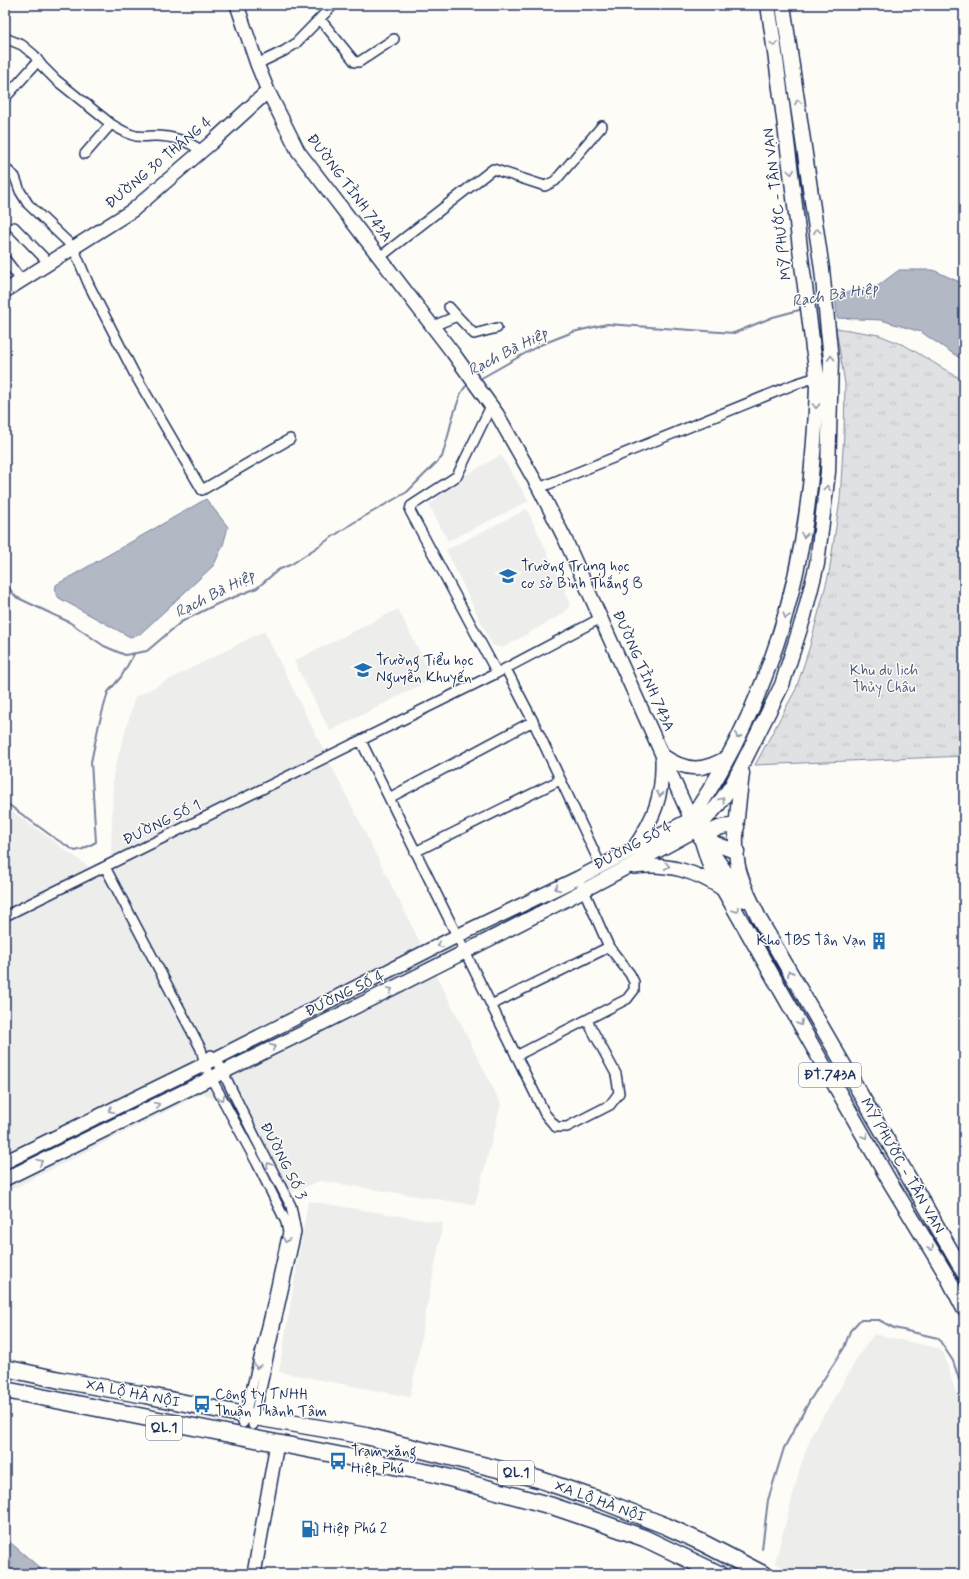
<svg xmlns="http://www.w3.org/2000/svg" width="969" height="1579" viewBox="0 0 969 1579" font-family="Mynerve,sans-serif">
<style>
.built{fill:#edeeec}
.park{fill:url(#park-tufts);stroke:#7e88a0}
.water{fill:#b3b8c5;stroke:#76819c}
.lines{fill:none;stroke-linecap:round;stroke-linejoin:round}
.stream{stroke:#76819c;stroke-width:2}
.street-casing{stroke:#1b2f5e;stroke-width:12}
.secondary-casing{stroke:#1b2f5e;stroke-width:16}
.primary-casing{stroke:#1b2f5e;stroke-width:17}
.highway-casing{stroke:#1b2f5e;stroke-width:19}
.street{stroke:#fdfcf7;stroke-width:9}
.secondary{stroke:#fdfcf7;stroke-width:13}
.primary{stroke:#fdfcf7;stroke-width:14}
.highway{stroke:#fdfcf7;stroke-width:16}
.oneway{stroke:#8c96aa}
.labels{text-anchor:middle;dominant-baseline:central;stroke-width:3;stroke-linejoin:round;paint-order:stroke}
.shield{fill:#fdfcf7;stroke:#5f6c8c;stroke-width:1}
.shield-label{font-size:14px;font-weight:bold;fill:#1b2f5e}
.street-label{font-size:15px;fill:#1b2f5e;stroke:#fdfcf7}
.poi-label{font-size:15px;fill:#1b2f5e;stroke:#fdfcf7;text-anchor:start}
.park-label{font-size:15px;fill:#4c5c7f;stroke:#fdfcf7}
.water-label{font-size:16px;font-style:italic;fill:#49587d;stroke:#fdfcf7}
</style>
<defs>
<pattern id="park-tufts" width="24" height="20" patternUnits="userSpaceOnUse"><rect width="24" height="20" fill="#e0e1e3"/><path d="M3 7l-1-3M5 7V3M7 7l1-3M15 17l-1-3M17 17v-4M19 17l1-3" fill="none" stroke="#c0c1c5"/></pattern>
</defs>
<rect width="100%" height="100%" fill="#fdfcf7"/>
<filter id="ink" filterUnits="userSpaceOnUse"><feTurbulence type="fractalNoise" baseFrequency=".025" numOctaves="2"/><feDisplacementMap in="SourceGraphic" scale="8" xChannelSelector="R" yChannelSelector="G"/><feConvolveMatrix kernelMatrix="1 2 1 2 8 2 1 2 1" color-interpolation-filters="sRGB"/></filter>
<g filter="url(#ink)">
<!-- built -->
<path class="built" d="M501,455L529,501L448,541L429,505L457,480Z
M527,509L570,602L568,609L563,614L502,648L492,645L446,550Z
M398,609L433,679L330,731L294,661Z
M264,631L501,1104L475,1205L320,1181L273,1200L219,1102L203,1093L5,1193V806L89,867L111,857L113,774L135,697Z
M308,1201L443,1223L410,1397L279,1372Z
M874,1334L937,1348L944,1353L955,1391L964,1405V1574H796L775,1563L801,1464L813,1431L831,1404L859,1355Z"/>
<!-- park -->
<path class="park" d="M836,328L879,335L906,346L964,381V756L755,765L796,689L809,649L829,573L840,500L844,432L845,384Z"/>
<!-- water -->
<path class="water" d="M899,270H933L964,284V361L921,332L881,320L837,318L835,294L875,288Z
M206,499L228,527L223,545L214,565L140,634L130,637L59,598C56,594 55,591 56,585L61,582Z
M5,1538L47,1574H15L5,1565Z"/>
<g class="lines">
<!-- stream -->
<path class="stream" d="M478,380L540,345L573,332L607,324L734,333L773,317L803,309
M5,583L16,597L69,622L104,646L125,655L147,651L181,622L217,604L257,588L278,570L292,564L353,523L407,492L442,457L448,436L452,419L461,393L465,387L469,385
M5,802L53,837L75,851L83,849L96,842L91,762L99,724L108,692L121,677L134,654
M762,1549L768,1500L784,1448L810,1400L844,1348L850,1331L860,1320H879L894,1328L938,1338L953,1361L959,1379L964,1386"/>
<!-- street casing -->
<g class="street-casing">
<path id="street" d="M320,19L355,62H359L394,39
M5,38L22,45L34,55L42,66L56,80L111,124L85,154
M257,64L284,51L295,44L333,5
M5,98L38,61
M111,124C119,129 127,134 136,136C143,137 149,136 155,136C172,136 188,141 202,151
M5,168L15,177L20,191L28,204L73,247L89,285L134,373L202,490L290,439
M14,227L49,263
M380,257L493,169L545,186L555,181L602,126
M5,259L21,280
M449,307L457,316
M433,326L457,316L474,334L497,328
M491,406L457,476L411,506L410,511L497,673
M539,488L795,384L817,377
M506,669L533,721L601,866
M361,741L545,1114L556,1127H567L610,1105L619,1093L616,1074L587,1020
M389,798L533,721
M415,852L560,780
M105,867L201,1049L205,1064L211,1078L257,1163L286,1222L288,1232L269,1318L243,1423
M5,916L497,673L601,618
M491,1005L609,947
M211,1055L216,1058L256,1139L291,1206L296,1232L253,1425
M516,1056L627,999L634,990V982L630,974L609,947L582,886"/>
</g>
<!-- secondary casing -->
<g class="secondary-casing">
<path id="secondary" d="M5,291L133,210L211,143L268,91
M662,755C686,772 704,772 729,756
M634,848C654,818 663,797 662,761
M634,867C668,863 696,871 724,890
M5,1162L205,1064L457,936L578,878L691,819L565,539L539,488L497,414L453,353L298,151L268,91L257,64L237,5
M5,1179C237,1065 470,954 696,830
M254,1574L276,1449"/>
</g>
<!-- primary casing -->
<g class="primary-casing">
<path id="primary" d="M768,5C781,91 792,178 802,265C806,293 810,321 813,349C815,358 816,368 817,378C817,403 815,429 813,454C803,587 766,707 691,819L701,838L710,866L890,1182L947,1276L964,1309
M742,773C739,802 731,847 740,874C745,890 753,905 760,920L964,1273
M696,830L718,805L732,785L782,685L804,616L817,564L828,472L831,360L822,269L783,5
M701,838C712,831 723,823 737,827
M703,839L737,852
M708,847L745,900"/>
</g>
<!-- highway casing -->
<g class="highway-casing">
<path id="highway" d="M5,1368L60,1380L145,1395L255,1417L366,1436L538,1479L605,1502L666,1526L701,1542L763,1574
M5,1390L435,1474L552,1506L602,1523L644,1538L719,1574"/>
</g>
<!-- street -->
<use href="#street" class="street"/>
<!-- secondary -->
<use href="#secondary" class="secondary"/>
<!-- primary -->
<use href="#primary" class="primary"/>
<!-- highway -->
<use href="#highway" class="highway"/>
</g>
<!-- one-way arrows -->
<defs><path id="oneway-chevron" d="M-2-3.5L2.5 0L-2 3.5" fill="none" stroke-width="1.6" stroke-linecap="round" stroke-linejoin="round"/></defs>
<g class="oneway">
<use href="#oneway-chevron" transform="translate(774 44) rotate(82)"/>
<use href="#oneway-chevron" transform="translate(798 102) rotate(-100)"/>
<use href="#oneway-chevron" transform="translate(791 172) rotate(83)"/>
<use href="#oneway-chevron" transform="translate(817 231) rotate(-98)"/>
<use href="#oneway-chevron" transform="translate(831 358) rotate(-93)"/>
<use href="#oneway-chevron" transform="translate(816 406) rotate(92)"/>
<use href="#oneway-chevron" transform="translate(827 488) rotate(-83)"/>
<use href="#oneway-chevron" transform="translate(804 535) rotate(99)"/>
<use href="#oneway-chevron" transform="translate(786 616) rotate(107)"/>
<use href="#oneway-chevron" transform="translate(738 736) rotate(117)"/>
<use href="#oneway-chevron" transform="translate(660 794) rotate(100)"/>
<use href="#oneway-chevron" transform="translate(722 800) rotate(-53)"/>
<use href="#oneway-chevron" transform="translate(667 866) rotate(8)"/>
<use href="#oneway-chevron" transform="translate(557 888) rotate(154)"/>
<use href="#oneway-chevron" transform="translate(736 910) rotate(58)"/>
<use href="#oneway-chevron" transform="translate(440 945) rotate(153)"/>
<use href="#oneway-chevron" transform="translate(790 973) rotate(-120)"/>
<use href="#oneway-chevron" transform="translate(390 990) rotate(-27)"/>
<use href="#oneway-chevron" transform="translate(800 1023) rotate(60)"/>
<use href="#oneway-chevron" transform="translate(273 1047) rotate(-26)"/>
<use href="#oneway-chevron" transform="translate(222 1098) rotate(61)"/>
<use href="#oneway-chevron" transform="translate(157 1105) rotate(-26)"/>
<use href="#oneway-chevron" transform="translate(111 1110) rotate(154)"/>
<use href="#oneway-chevron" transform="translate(865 1136) rotate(60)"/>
<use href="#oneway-chevron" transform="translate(40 1162) rotate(-26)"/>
<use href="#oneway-chevron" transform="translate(269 1165) rotate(-118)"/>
<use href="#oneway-chevron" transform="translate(286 1240) rotate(102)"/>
<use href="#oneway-chevron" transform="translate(931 1248) rotate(59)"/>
<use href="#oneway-chevron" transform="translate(257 1366) rotate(104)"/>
</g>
</g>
<!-- icons -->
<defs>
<g id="school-bare" transform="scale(1.38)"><path d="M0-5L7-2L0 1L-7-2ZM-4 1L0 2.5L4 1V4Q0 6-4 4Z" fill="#1f6fb2" stroke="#fdfcf7" stroke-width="2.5" paint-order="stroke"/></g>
<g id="building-bare" transform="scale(1.38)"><path d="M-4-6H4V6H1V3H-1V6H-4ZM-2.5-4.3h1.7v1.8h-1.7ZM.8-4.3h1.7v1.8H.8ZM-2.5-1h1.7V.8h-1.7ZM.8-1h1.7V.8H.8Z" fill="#1f6fb2" stroke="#fdfcf7" stroke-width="2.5" paint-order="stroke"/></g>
<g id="bus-bare" transform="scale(1.38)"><path d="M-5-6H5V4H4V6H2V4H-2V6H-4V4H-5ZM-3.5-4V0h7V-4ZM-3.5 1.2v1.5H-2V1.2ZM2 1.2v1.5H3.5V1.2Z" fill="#1f6fb2" stroke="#fdfcf7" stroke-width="2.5" paint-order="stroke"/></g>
<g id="fuel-bare" transform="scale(1.38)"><path d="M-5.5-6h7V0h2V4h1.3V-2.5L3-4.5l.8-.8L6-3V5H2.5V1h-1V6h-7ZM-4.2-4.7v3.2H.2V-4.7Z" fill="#1f6fb2" stroke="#fdfcf7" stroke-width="2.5" paint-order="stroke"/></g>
</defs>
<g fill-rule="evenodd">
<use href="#school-bare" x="508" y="576"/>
<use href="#school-bare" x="363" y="670"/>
<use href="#building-bare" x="879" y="941"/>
<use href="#bus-bare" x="202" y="1404"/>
<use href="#bus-bare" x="338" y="1461"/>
<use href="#fuel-bare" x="310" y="1529"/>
</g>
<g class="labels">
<!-- shield labels -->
<g class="shield">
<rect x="799" y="1063" width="62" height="24" rx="3"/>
<rect x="146" y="1416" width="36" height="24" rx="3"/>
<rect x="498" y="1461" width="36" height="24" rx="3"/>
</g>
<g class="shield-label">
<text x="830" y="1075">ĐT.743A</text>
<text x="164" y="1428">QL.1</text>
<text x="516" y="1473">QL.1</text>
</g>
<!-- street labels -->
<g class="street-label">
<text transform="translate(159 163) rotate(-40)">ĐƯỜNG 30 THÁNG 4</text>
<text transform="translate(349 188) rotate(53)">ĐƯỜNG TỈNH 743A</text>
<text transform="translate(778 204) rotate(-97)">MỸ PHƯỚC - TÂN VẠN</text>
<text transform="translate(643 671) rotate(66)">ĐƯỜNG TỈNH 743A</text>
<text transform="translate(162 823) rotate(-26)">ĐƯỜNG SỐ 1</text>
<text transform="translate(633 846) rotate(-28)">ĐƯỜNG SỐ 4</text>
<text transform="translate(345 994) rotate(-26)">ĐƯỜNG SỐ 4</text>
<text transform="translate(283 1161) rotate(63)">ĐƯỜNG SỐ 3</text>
<text transform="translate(902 1166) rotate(60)">MỸ PHƯỚC - TÂN VẠN</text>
<text transform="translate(133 1394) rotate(11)">XA LỘ HÀ NỘI</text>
<text transform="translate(600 1502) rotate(20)">XA LỘ HÀ NỘI</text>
</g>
<!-- poi labels -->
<g class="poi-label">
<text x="521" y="567">Trường Trung học<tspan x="521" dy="17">cơ sở Bình Thắng B</tspan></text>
<text x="376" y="661">Trường Tiểu học<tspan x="376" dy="17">Nguyễn Khuyến</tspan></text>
<text x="866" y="941" text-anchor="end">Kho TBS Tân Vạn</text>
<text x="215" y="1395">Công ty TNHH<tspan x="215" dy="17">Thuận Thành Tâm</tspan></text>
<text x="351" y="1452">Trạm xăng<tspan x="351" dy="17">Hiệp Phú</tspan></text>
<text x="323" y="1529">Hiệp Phú 2</text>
</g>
<!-- park labels -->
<g class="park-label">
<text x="884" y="671">Khu du lịch<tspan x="884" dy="17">Thủy Châu</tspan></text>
</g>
<!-- water labels -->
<g class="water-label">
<text transform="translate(835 295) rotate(-9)">Rạch Bà Hiệp</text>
<text transform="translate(508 352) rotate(-27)">Rạch Bà Hiệp</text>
<text transform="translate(215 594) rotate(-27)">Rạch Bà Hiệp</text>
</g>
</g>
<!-- margin -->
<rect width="969" height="1579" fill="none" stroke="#fdfcf7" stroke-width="20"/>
<rect x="10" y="10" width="949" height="1559" fill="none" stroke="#1b2f5e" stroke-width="1.5" filter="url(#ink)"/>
</svg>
